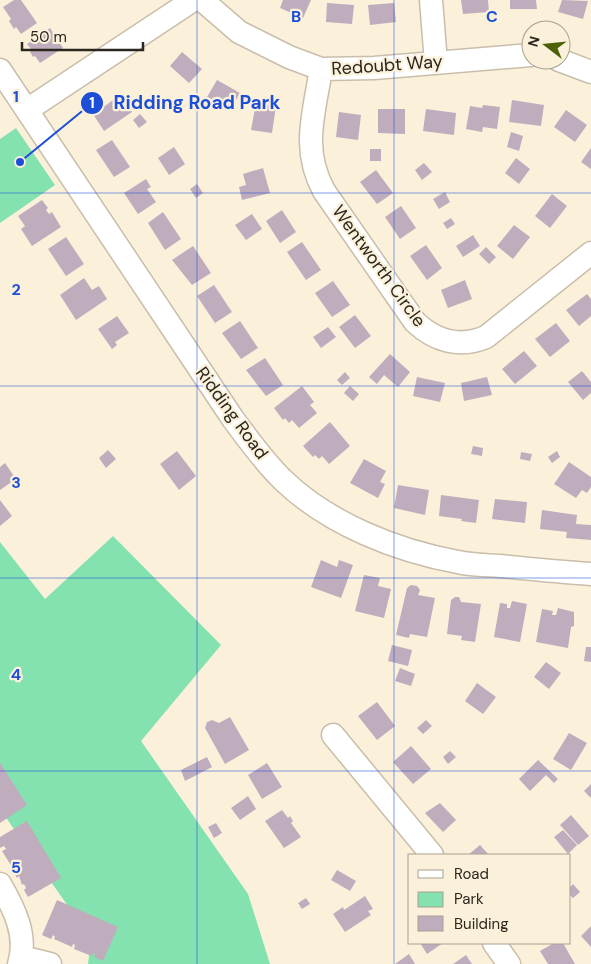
<svg xmlns="http://www.w3.org/2000/svg" width="591" height="964" viewBox="0 0 591 964" font-family="'DM Sans',sans-serif">
<style>
.green{fill:#84e1b0}
.building{fill:#bfadbe}
.lines{fill:none;stroke-linecap:round;stroke-linejoin:round}
.minor-casing{stroke:#c8beaa;stroke-width:25}
.minor{stroke:#fff;stroke-width:22}
.grid{fill:none;stroke:#1d4ed8;stroke-width:1;stroke-opacity:0.55}
.labels{text-anchor:middle;dominant-baseline:central;stroke-width:4.5;stroke-linejoin:round;paint-order:stroke}
.street-label{font-size:18px;fill:#2a271f;stroke:#fbf1db}
.grid-label{font-size:16px;text-anchor:middle;font-weight:bold;fill:#1d4ed8;stroke:#fbf1db;stroke-width:4.5;stroke-linejoin:round;paint-order:stroke}
.leader{fill:none;stroke:#1d4ed8;stroke-width:2}
.callout-dot{fill:#1d4ed8;stroke:#fbf1db;stroke-width:2}
.mark-label{font-size:15px;text-anchor:middle;font-weight:bold;fill:#fff}
.callout-label{font-size:19px;text-anchor:middle;font-weight:bold;fill:#1d4ed8;stroke:#fbf1db;stroke-width:4.5;stroke-linejoin:round;paint-order:stroke}
</style>
<rect width="100%" height="100%" fill="#fbf1db"/>
<!-- green -->
<path class="green" d="M16,128L55,185L0,223V139Z
M113,536L221,645L141,741L248,894L270,964H88L91,939L0,809V542L45,599Z"/>
<!-- building -->
<path class="building" d="M14,0H21L37,23L21,34L16,27L14,29L9,21L11,19L3,7Z
M283,0H311L303,18L280,8Z
M461,0H488L489,12L463,14Z
M510,0H536L537,9H510Z
M562,0L588,1L583,19L558,12Z
M327,3L354,5L352,24L326,22Z
M394,3L396,22L370,25L368,5Z
M50,28L63,48L40,63L35,56L33,57L30,52L32,50L27,44Z
M182,52L202,69L189,83L170,66Z
M217,80L240,93L230,110L207,97Z
M120,95L132,112L104,131L91,111L103,103L105,106Z
M512,100L544,105L541,126L509,122Z
M256,103L276,106L272,133L251,130Z
M483,105L500,107L497,129L483,127L482,132L466,129L470,106L482,108Z
M378,109H405V134L378,133Z
M426,109L456,113L454,135L423,131Z
M566,110L587,125L575,142L554,127Z
M339,112L361,115L358,140L336,137Z
M140,114L147,122L139,128L133,120Z
M511,132L523,136L519,151L507,147Z
M112,140L130,167L114,177L96,150Z
M174,147L185,164L169,175L158,158Z
M591,148V169L581,162Z
M370,149H381V161H370Z
M516,158L530,169L519,184L505,173Z
M424,163L432,172L422,180L415,170Z
M263,168L270,193L242,200L239,187L246,185L243,174Z
M376,170L393,193L377,204L360,182Z
M146,179L151,187L147,189L156,202L138,214L124,193Z
M197,184L203,193L196,198L190,189Z
M445,192L450,202L439,209L433,199Z
M552,194L567,206L550,228L535,216Z
M42,200L48,208L46,210L49,214L52,212L61,227L32,246L21,229L25,226L18,216Z
M401,206L416,228L400,239L385,217Z
M282,210L296,232L280,243L266,221Z
M163,212L181,239L165,250L148,223Z
M252,214L262,229L246,240L235,225Z
M451,218L455,224L447,229L443,223Z
M514,225L530,237L513,259L497,246Z
M473,235L480,246L463,257L456,246Z
M66,237L84,264L66,276L48,249Z
M302,242L321,270L306,280L287,252Z
M426,245L442,268L427,280L410,256Z
M193,246L211,273L192,285L172,260Z
M486,247L496,257L489,264L479,254Z
M84,278L92,290L99,286L107,299L76,320L60,295Z
M465,280L472,299L448,308L441,290Z
M333,281L350,305L332,317L315,293Z
M214,285L232,312L215,323L197,296Z
M587,294L591,299V316L579,326L566,310Z
M355,315L371,336L355,348L339,327Z
M117,316L129,333L115,342L117,345L112,349L98,329Z
M240,321L258,348L241,359L222,333Z
M556,323L570,341L550,357L535,339Z
M328,327L336,337L321,348L313,337Z
M524,351L537,366L515,384L502,369Z
M390,354L410,372L398,387L384,375L377,384L369,377Z
M265,358L283,385L266,396L246,370Z
M582,371L591,382V393L583,400L568,382Z
M345,372L350,378L342,385L337,380Z
M417,377L445,383L440,402L413,396Z
M487,377L492,395L464,401L461,383Z
M302,386L314,402L310,405L317,413L299,428L292,420L289,423L285,418L283,420L274,408Z
M350,386L359,394L353,401L344,393Z
M330,422L350,446L329,464L322,456L319,459L315,455L313,457L303,446Z
M473,446L483,448L482,456L471,454Z
M108,450L116,459L106,468L99,458Z
M177,451L196,476L179,490L160,464Z
M557,451L560,457L552,463L548,457Z
M521,452L532,454L530,461L520,459Z
M364,459L386,471L380,482L385,484L378,498L350,483Z
M569,462L591,477V487L587,493L582,490L576,498L554,484Z
M5,463L16,479L0,490V467Z
M398,485L429,490L425,515L394,508Z
M441,495L479,500L476,523L461,521L462,519L439,516Z
M495,499L527,502L525,523L492,519Z
M0,500L12,516L0,526Z
M542,510L577,515L576,524L591,525V540L566,538L567,532L540,529Z
M321,560L337,567L339,560L353,565L341,598L311,587Z
M364,575L380,578L378,586L391,589L384,618L355,611Z
M411,585L417,586L420,590L418,595L435,598L427,637L410,634L409,638L396,635L407,588Z
M455,597H459L461,602L481,604L475,642L461,640L462,636L447,634L451,600Z
M512,601L527,604L520,642L494,637L500,603L507,604V608H510Z
M558,608L574,612V626L571,627L568,648L536,642L542,609L553,611L552,615H556Z
M392,645L412,650L408,666L388,661Z
M586,647H591V662L584,661Z
M546,662L561,673L549,689L534,677Z
M400,668L415,674L411,686L395,681Z
M477,683L496,697L483,714L465,701Z
M377,702L395,726L377,740L358,716Z
M230,717L249,750L225,764L205,728L207,722L212,720L219,723Z
M426,720L432,726L423,734L417,728Z
M569,733L587,743L571,770L553,759Z
M411,746L431,769L413,784L393,762Z
M450,751L456,757L448,764L443,757Z
M207,757L212,767L185,781L181,770Z
M538,760L558,779L554,783L546,775L530,791L519,779Z
M0,763L27,805L0,823Z
M267,763L282,787L262,799L248,775Z
M591,784V798L584,791Z
M248,796L256,809L240,820L231,808Z
M440,803L456,820L443,832L425,813Z
M282,810L288,818L290,816L293,821L291,823L301,837L284,848L265,821Z
M571,815L589,836L578,845L560,825Z
M27,821L61,878L28,897L24,890L26,888L24,884L22,885L19,876L17,878L13,871L16,869L14,865L12,867L2,851L6,849L4,846L0,848V837Z
M216,823L222,833L214,838L208,827Z
M563,830L577,845L568,854L554,837Z
M480,845L489,855H468Z
M337,870L356,881L350,891L331,880Z
M573,884L580,892L573,898L570,895V887Z
M365,896L373,909L368,911L371,915L345,932L333,914L343,907L344,910Z
M306,898L310,904L302,909L298,903Z
M57,900L118,927L103,961L94,957L95,954L93,953L92,956L84,953L74,949L75,945L73,944L72,947L54,939L55,937L53,935L51,939L42,935Z
M591,926V947L581,936Z
M420,943H443L427,954Z
M554,943H563L575,964H548L540,951Z
M409,954L415,964H395Z
M466,955L472,964H453Z"/>
<g class="lines">
<!-- minor casing -->
<g class="minor-casing">
<path id="minor" d="M202,0L239,32L289,57L321,69L374,68L531,55
M431,0L436,63
M559,60L591,72
M321,69C314,114 301,149 324,191L415,322C435,341 460,348 486,337L591,253
M0,70L233,419C249,440 264,462 284,481C329,524 397,551 458,562C471,565 486,565 500,566C530,569 561,572 591,574
M27,110L193,0
M333,735L432,855
M0,884C14,908 28,936 19,964
M494,943L509,964
M21,957L50,964"/>
</g>
<!-- minor -->
<use href="#minor" class="minor"/>
</g>
<!-- grid -->
<path class="grid" d="M197,0V964M394,0V964M0,193H591M0,386H591M0,578H591M0,771H591"/>
<g class="labels">
<!-- street labels -->
<g class="street-label">
<text transform="translate(387 65) rotate(-4)">Redoubt Way</text>
<text transform="translate(379 266) rotate(54)">Wentworth Circle</text>
<text transform="translate(232 413) rotate(54)">Ridding Road</text>
</g>
</g>
<g class="grid-label">
<text x="296" y="22">B</text>
<text x="492" y="22">C</text>
<text x="16" y="102">1</text>
<text x="16" y="295">2</text>
<text x="16" y="488">3</text>
<text x="16" y="680">4</text>
<text x="16" y="873">5</text>
</g>
<!-- callouts -->
<path class="leader" d="M20 162L92 103"/>
<g class="callout-dot">
<circle cx="20" cy="162" r="5"/>
<circle cx="92" cy="103" r="12"/>
</g>
<g class="mark-label">
<text x="92" y="108">1</text>
</g>
<g class="callout-label">
<text x="197" y="109">Ridding Road Park</text>
</g>
<!-- legend -->
<rect x="408" y="854" width="162" height="90" fill="#fbf1db" stroke="#a7a090"/>
<rect x="418" y="870" width="25" height="8" fill="#ffffff" stroke="#a7a090"/>
<text x="454" y="879" font-size="15" fill="#2a271f">Road</text>
<rect x="418" y="892" width="25" height="15" fill="#84e1b0" stroke="#a7a090"/>
<text x="454" y="904" font-size="15" fill="#2a271f">Park</text>
<rect x="418" y="916" width="25" height="15" fill="#bfadbe" stroke="#a7a090"/>
<text x="454" y="929" font-size="15" fill="#2a271f">Building</text>
<!-- north arrow -->
<g transform="translate(546 45) rotate(286)"><circle r="24" fill="#fbf1db" stroke="#a7a090"/>
<path d="M0-4L9 19L0 12L-9 19Z" fill="#4c6008"/>
<text y="-8" font-size="14" font-weight="bold" text-anchor="middle" fill="#2a271f">N</text>
</g>
<!-- scale -->
<path d="M22 42v8h121v-8" fill="none" stroke="#2a271f" stroke-width="2.5"/>
<text x="30" y="42" font-size="15" fill="#2a271f" stroke="#fbf1db" stroke-width="4" paint-order="stroke">50 m</text>
</svg>
